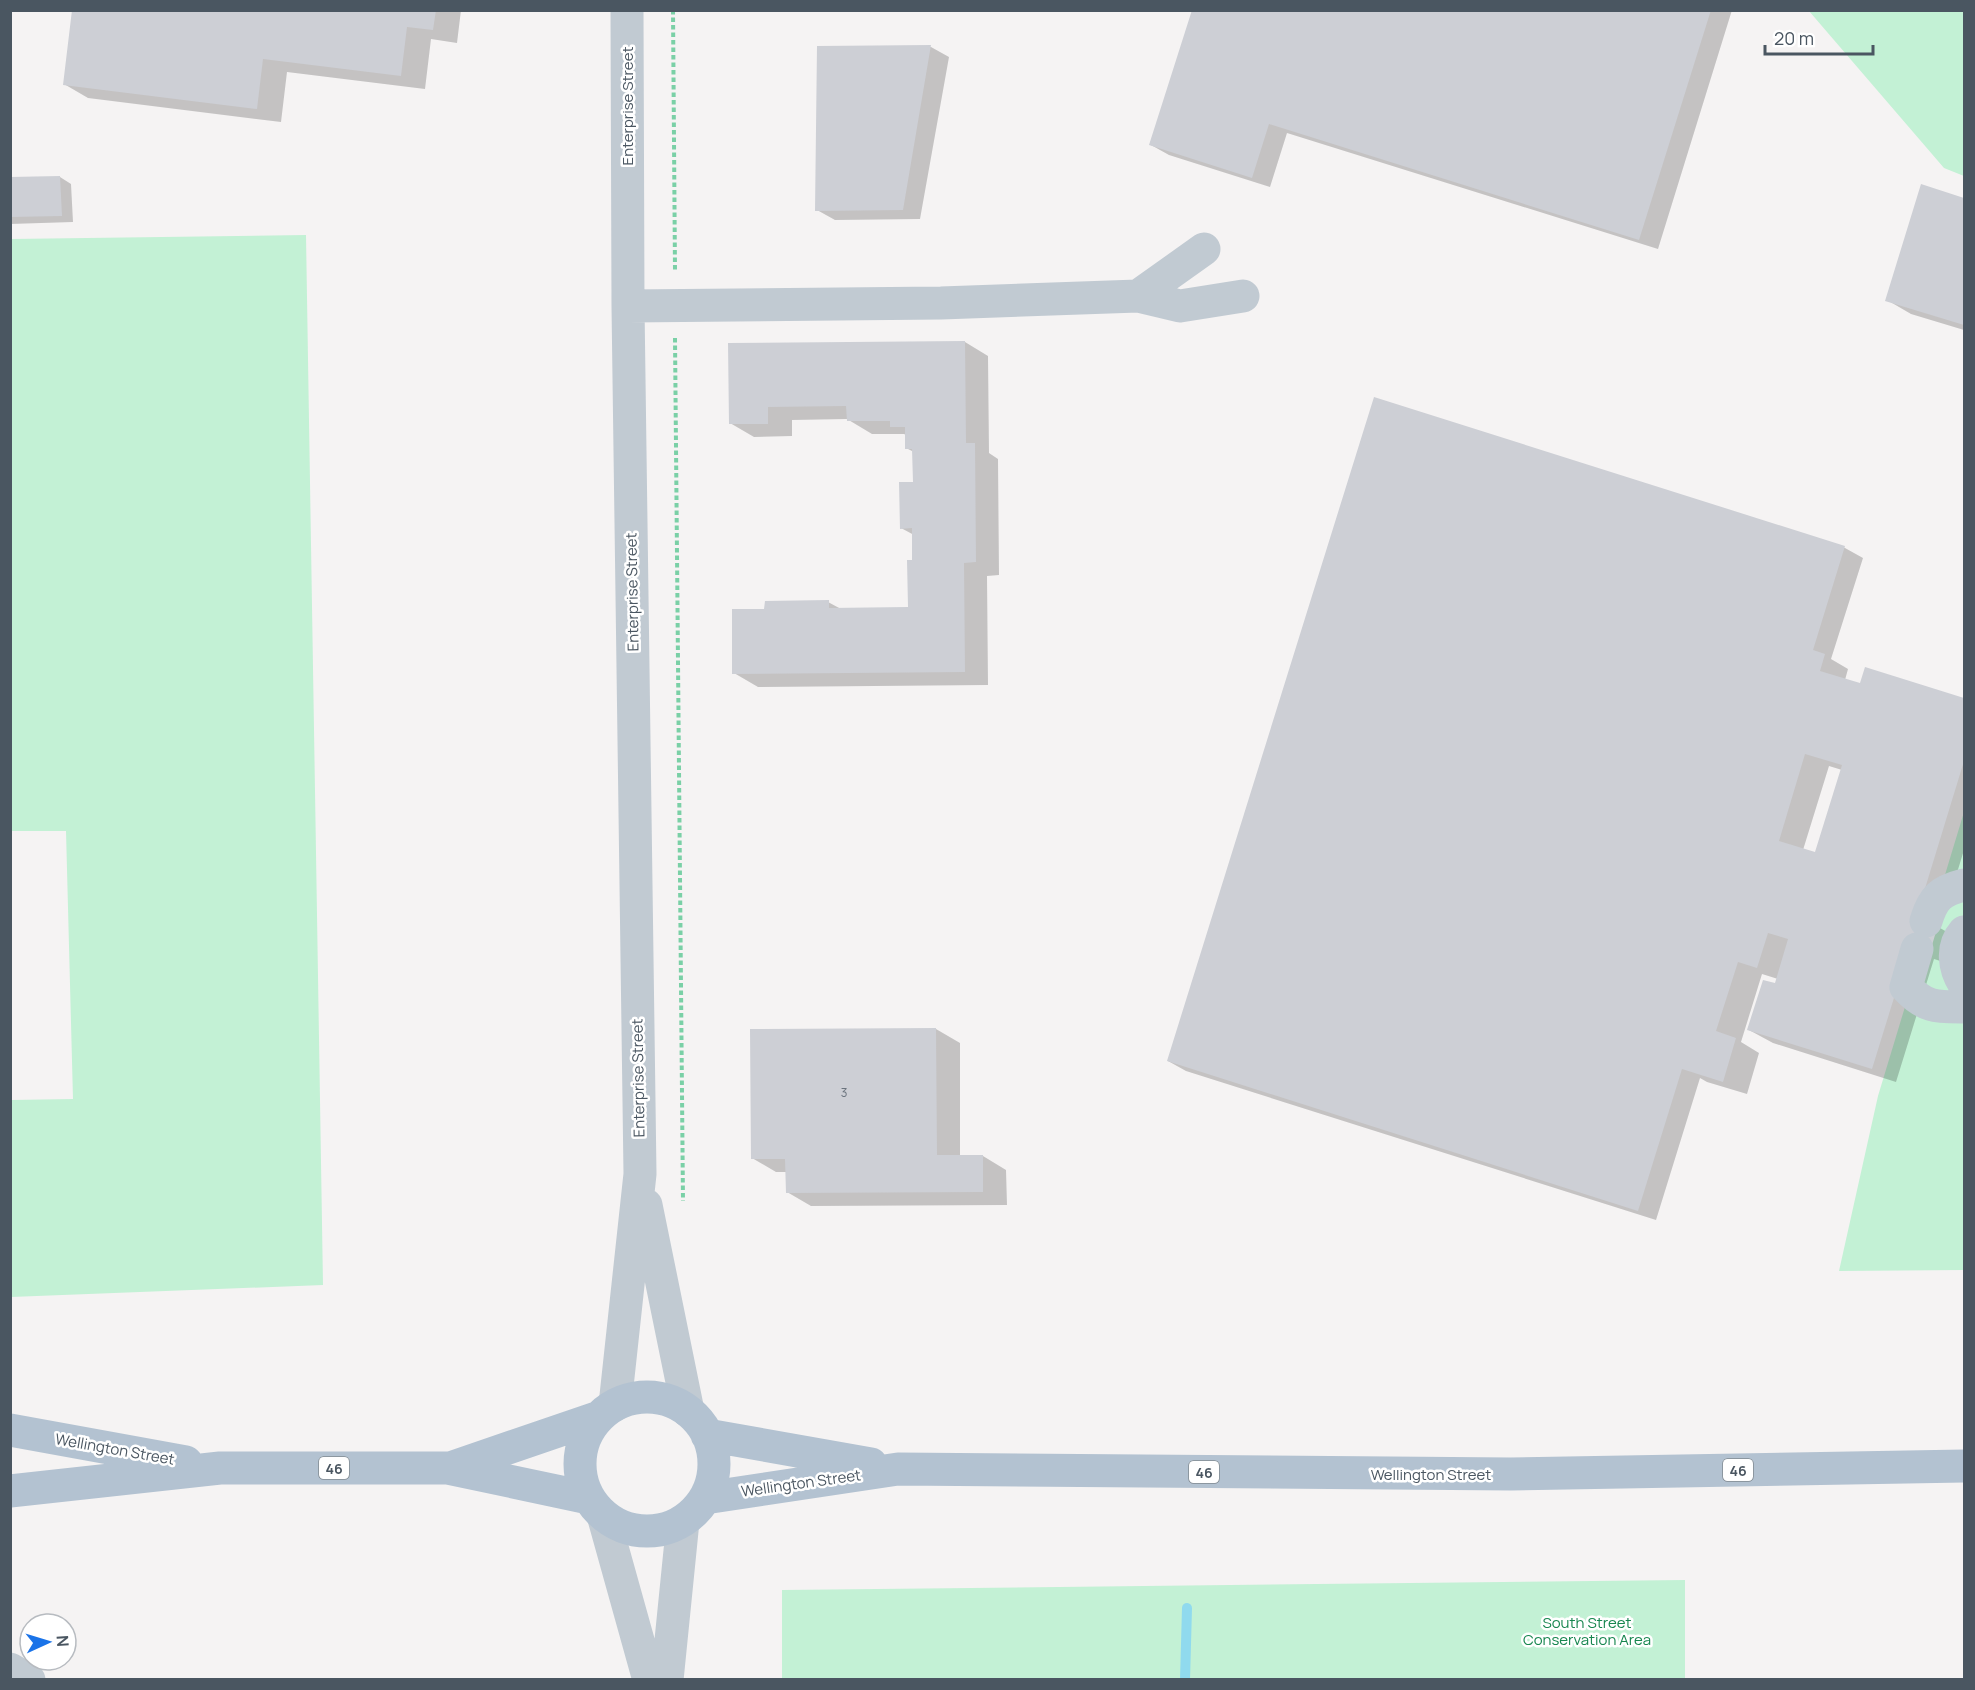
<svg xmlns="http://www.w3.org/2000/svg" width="1975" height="1690" viewBox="0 0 1975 1690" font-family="Manrope,sans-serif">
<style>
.green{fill:#c3f1d5}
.shadow{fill:#0003;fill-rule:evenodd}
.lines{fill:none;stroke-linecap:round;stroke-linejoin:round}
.stream{stroke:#90daee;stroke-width:10}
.building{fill:#cdcfd5;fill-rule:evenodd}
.path{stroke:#7ad0a6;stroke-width:4;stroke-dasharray:4.5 3;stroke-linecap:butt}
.minor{stroke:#c1cad2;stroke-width:33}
.major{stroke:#b3c2d1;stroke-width:33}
.labels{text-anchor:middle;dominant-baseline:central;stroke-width:5;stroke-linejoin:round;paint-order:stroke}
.number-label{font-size:12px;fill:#6b747e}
.shield{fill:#fff;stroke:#808990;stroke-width:1.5}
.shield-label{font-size:14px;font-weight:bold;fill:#4a5661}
.street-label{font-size:15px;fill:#4a5661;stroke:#fff}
.park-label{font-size:15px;fill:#17864f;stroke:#fff}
</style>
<rect width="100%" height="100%" fill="#f5f3f3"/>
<!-- green -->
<path class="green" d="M1809,11H1964V176L1944,168Z
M306,235L323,1285L11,1297V1100L73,1099L66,831H11V239Z
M1964,812V1270L1839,1271L1878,1096Z
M1685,1580V1679H782V1590Z"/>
<!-- shadow -->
<path class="shadow" d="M73,10H461L457,43L431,39L425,89L287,72L281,122L88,98L64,84Z
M1193,10H1732L1658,249L1287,133L1270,187L1169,155L1151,145Z
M818,47H931L949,57L920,219L835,220L817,210Z
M60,177L71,184L73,222L10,224V179Z
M1922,186L1964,199V330L1911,314L1887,300Z
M965,342L988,356L989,453L998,459L999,575L987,576L988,685L758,687L734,673L766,610L828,602L841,609H909L914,562V535L901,528L914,483V452L906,448V435L904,434H872L847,419L792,420V436L754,437L730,423L729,345Z
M1375,399L1845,548L1863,558L1831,659L1848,669L1845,680L1861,685L1866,669L1964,700V850L1940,928L1961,940L1953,965L1934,959L1896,1082L1773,1043L1749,1030L1778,979L1762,974L1741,1042L1759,1053L1747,1094L1707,1082L1700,1078L1656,1220L1186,1071L1168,1061ZM1829,766L1842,770L1816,854L1803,850Z
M936,1029L960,1043V1157L983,1156L1006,1170L1007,1205L811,1206L787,1192V1172H776L752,1158V1031Z"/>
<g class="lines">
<!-- stream -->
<path class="stream" d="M1185,1680L1187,1608"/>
</g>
<!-- building -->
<path class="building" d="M72,10H436L433,30L407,27L401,76L263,59L257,109L63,85Z
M1192,10H1711L1639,240L1269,124L1252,178L1149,145Z
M931,45L903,210L815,211L817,46Z
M60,176L62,216L10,217V177Z
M1921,184L1964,198V325L1885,301Z
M965,341L966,443H975L976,562L964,563L965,672L732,674V609H764L765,601L829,600V608L908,607L907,560H912V528L900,529L899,482H913L912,449H905V427H890V421H847L846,406L768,407V424H729L728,343Z
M1374,397L1845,546L1813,650L1825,654L1820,671L1860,683L1865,667L1964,698V761L1916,918L1938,925L1930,952L1910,946L1872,1069L1747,1030L1763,980L1775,983L1788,939L1768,933L1757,968L1738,962L1716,1031L1736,1038L1723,1082L1682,1069L1638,1211L1167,1061ZM1805,754L1842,765L1815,852L1779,841Z
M936,1028L937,1155H983V1192L786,1193L785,1159H751L750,1029Z"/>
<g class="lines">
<!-- path -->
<path class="path" d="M673,10L675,271
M675,338L683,1201"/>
<!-- minor -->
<path class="minor" d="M1138,296L1204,249
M628,306L941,303L1138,296L1180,306L1243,296
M1926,921C1933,898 1940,891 1964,885
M1964,932C1951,947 1954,968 1964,984
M1917,949L1906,987C1925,1008 1937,1007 1964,1007
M646,1205L688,1411
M615,1405L640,1174L628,306L627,10
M603,1515L649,1680
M10,1669L29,1680
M667,1680L683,1521"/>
<!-- major -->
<path class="major" d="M580 1464a67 67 0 1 1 134 0a67 67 0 1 1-134 0Z
M10,1430L186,1462
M707,1435L871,1464
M450,1468L599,1417
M10,1491L220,1468H448L589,1498
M705,1498L898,1469L1511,1474L1964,1466"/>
</g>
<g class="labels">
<!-- number labels -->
<g class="number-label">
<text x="844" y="1092">3</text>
</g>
<!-- shield labels -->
<g class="shield">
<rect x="319" y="1457" width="30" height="22" rx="4.5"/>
<rect x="1723" y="1459" width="30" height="22" rx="4.5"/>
<rect x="1189" y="1461" width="30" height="22" rx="4.5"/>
</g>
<g class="shield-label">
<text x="334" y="1468">46</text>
<text x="1738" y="1470">46</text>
<text x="1204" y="1472">46</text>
</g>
<!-- street labels -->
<g class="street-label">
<text transform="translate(627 106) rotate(-90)">Enterprise Street</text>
<text transform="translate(632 592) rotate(-91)">Enterprise Street</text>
<text transform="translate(638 1078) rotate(-91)">Enterprise Street</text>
<text transform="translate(115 1449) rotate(10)">Wellington Street</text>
<text x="1431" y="1474">Wellington Street</text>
<text transform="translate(801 1483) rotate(-8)">Wellington Street</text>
</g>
<!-- park labels -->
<g class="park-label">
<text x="1587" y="1622">South Street<tspan x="1587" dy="17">Conservation Area</tspan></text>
</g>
</g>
<!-- border -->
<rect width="1975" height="1690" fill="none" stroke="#4a5661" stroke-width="24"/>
<!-- north arrow -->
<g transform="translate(48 1642) rotate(86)"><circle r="28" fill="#ffffff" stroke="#b7bbc0" stroke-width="1.5"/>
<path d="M0-4.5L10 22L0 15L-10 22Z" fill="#1a73e8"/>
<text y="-9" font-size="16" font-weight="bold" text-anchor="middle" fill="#4a5661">N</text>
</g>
<!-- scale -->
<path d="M1765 45v9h108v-9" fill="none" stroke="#4a5661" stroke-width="3"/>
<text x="1774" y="45" font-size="18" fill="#4a5661" stroke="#ffffff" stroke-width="4.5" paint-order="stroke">20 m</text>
</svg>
